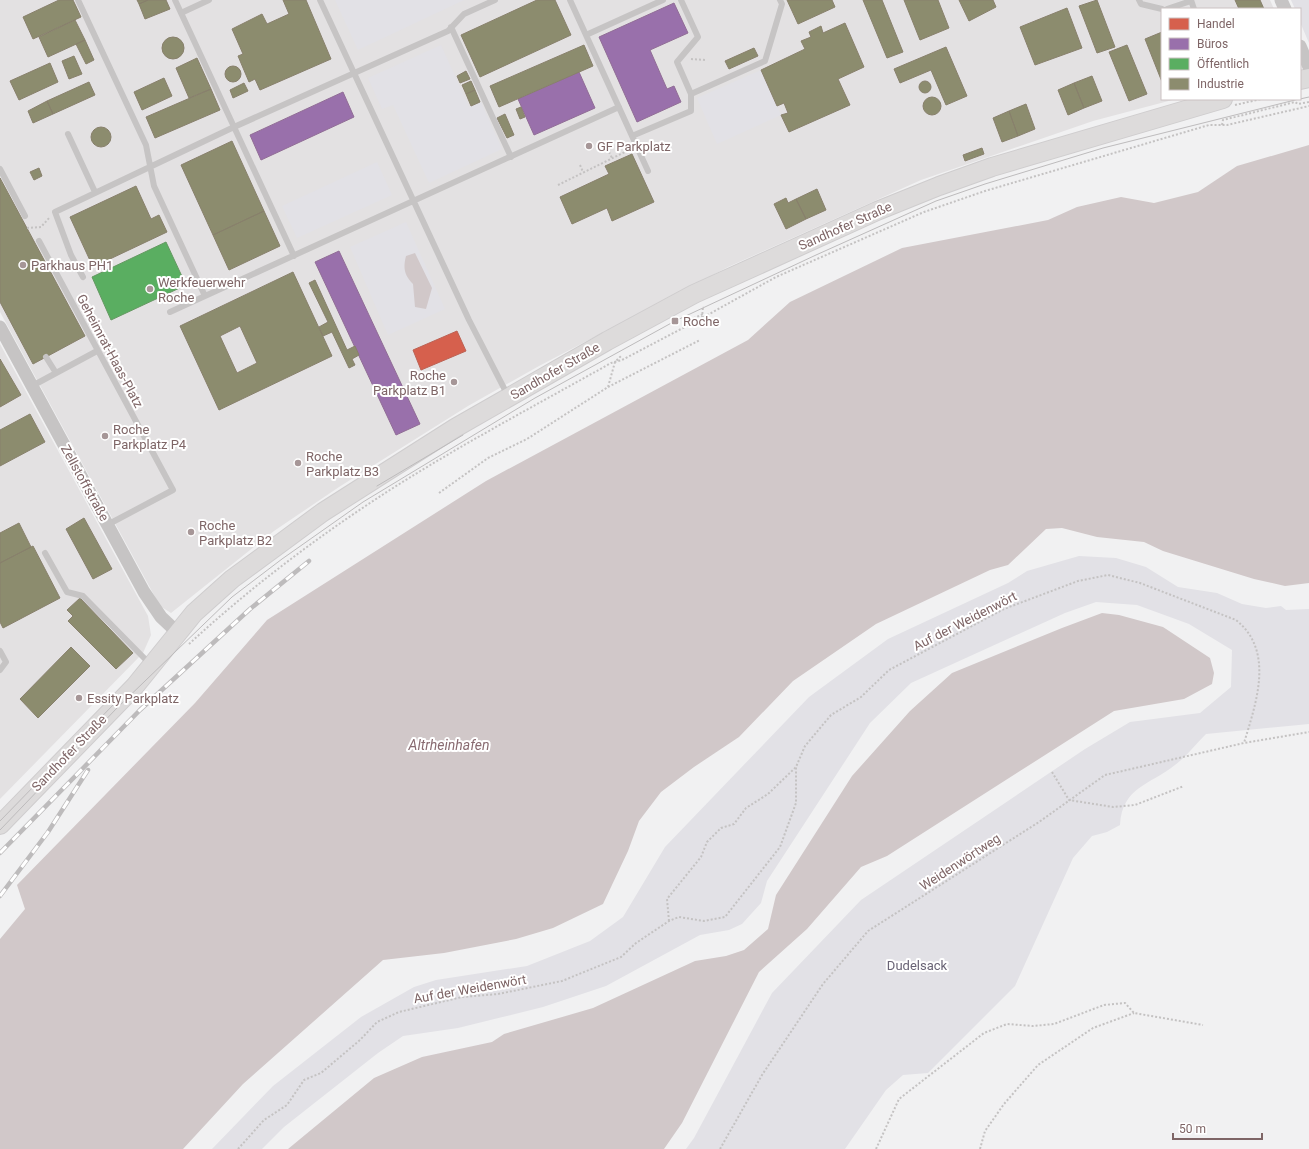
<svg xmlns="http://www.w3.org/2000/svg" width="1309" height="1149" viewBox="0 0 1309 1149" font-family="Roboto,sans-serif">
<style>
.built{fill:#e3e1e2}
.green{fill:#e2e1e6}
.water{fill:#d1c8c9}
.shops{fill:#d6604d;stroke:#bc6254}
.offices{fill:#9970ab;stroke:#916d96}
.public{fill:#5aae61;stroke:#659862}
.industry{fill:#8c8c6e;stroke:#88806c;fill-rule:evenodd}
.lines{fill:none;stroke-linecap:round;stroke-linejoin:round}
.secondary-casing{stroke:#cfcdce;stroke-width:20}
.path{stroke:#c4c2c2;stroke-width:2;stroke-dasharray:2 2;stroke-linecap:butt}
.lane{stroke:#c6c4c4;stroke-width:6}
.street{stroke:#c6c4c4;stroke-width:13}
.secondary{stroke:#dddbdb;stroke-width:18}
.tram{stroke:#bdbbbc;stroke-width:1}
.rail-casing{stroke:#bdbbbc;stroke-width:4.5}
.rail{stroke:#fff;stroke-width:3;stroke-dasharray:9;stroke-linecap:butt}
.poi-dot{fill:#a69697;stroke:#fff;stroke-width:1.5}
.labels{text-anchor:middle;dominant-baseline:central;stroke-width:4;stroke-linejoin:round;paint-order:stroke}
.poi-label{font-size:13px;fill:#7e6566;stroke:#fff;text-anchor:start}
.street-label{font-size:13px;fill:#7e6566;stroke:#fff}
.park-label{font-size:13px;fill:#696375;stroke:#fff}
.water-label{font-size:14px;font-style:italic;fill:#896b71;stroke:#fff}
</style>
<rect width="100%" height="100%" fill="#f1f1f2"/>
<!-- built -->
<path class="built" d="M0,0H1270L1274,9H1162V99H1176L1093,121L921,180L728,267L539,366L468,406L339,487L274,531L171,613L160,606L0,312Z
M0,344L148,616L151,635L143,653L0,799Z"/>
<!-- green -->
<path class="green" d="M335,0H464L358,50Z
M1291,0H1309V43L1300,22V9H1295Z
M441,45L469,107L481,102L502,149L429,183L393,105L382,109L368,78Z
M761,70L781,115L717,144L697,98Z
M377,162L392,195L297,238L282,206Z
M406,222L445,309L388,335L350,247Z
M1079,556L1116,558L1146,567L1178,587L1217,593L1242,604L1266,608L1281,606L1286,610L1309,609V724L1206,734C1196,744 1186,757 1175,765C1150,785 1122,787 1120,825L1107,832L1092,836L1073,858L1015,986L928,1073L903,1075L886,1090L845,1149H686L694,1138L772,993L861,900L1085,749L1130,722L1200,713L1231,687L1232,650L1189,624L1137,605L1096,602L1065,613L911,683L870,723L767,881L761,903L742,924L729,930L700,935L606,986L543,1007L458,1028L403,1036L378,1053L284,1127L262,1149H212L273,1086L361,1017L414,987L436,980L527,966L590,941L623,917L665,847L809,697L888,639L1008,583L1027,571Z"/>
<!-- water -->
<path class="water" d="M1309,145V583L1285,586L1254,579L1163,551L1144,542L1097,537L1062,528L1046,529L1008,565L990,570L876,624L793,681L739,737L694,767L661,792L639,821L628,851L603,904L553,928L516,939L444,953L383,960L243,1084L183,1149H0V939L25,909L17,885L195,703L267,620L486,481L748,340L790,302L902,248L1048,220L1077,207L1121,197L1154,203L1198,192L1237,166Z
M415,253L432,288L426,309L415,307L413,284C404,275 403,268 406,256Z
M1102,613L1119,615L1163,627L1210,658L1214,673L1212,684L1184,699L1114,711L887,856L861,867L807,929L759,972L682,1123L664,1149H288L374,1078L422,1057L492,1042L504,1034L593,1008L695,961L726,956L744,950L768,929L776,895L852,776L910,711L952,673L1062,628Z"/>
<!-- shops -->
<path class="shops" d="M457,331L466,351L421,370L413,350Z"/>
<!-- offices -->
<path class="offices" d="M674,3L688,33L650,50L667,89L674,86L681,102L637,122L599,37Z
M579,72L595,108L534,135L518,99Z
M343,92L354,117L261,160L250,135Z
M339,251L420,424L396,435L315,262Z"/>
<!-- public -->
<path class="public" d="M166,242L186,285L111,320L92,277Z"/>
<!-- industry -->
<path class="industry" d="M59,0H73L81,17L33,39L23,17Z
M137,0H148L139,4Z
M148,0H166L170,9L145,19L139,4Z
M283,0H306L331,59L260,90L255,79L249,82L238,56L243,54L232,29L262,14L267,24L289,14Z
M537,0H555L571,35L480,77L461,35Z
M787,0H832L835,7L798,24Z
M863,0H882L903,52L887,58Z
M904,0H938L949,28L920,40Z
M959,0H993L996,7L969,21Z
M1097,0L1115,47L1097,53L1079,6Z
M1235,0H1260L1264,9H1239Z
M1067,8L1082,48L1035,65L1020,27Z
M75,20L85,40L48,57L39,37Z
M845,23L864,67L838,79L850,105L789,132L781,115L788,113L784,103L777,106L761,70L805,49L801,41L811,37L809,32L821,26L823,33Z
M1162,32V82L1145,39Z
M162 48a11 11 0 1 1 22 0a11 11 0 1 1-22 0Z
M85,40L94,60L86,64L76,44Z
M584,45L593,66L499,107L490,86Z
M1127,45L1147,94L1129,101L1109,52Z
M946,47L967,96L946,105L931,70L900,83L894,69Z
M754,48L758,56L729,69L725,61Z
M74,56L82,74L69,79L62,61Z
M197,58L211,89L189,98L176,68Z
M50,63L58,82L19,100L10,81Z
M225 74a8 8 0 1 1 16 0a8 8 0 1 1-16 0Z
M466,71L470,79L460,83L457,76Z
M1092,76L1102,101L1084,108L1074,83Z
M164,78L172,96L142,110L134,92Z
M919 87a6 6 0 1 1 12 0a6 6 0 1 1-12 0Z
M471,81L475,90L466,94L462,85Z
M89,82L95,95L53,114L47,101Z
M244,83L248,91L233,98L230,90Z
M1074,83L1084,108L1068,115L1058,90Z
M211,89L220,110L155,138L146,117Z
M475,90L480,102L471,106L466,94Z
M923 106a9 9 0 1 1 18 0a9 9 0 1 1-18 0Z
M47,101L53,114L33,123L28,111Z
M1026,104L1035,129L1018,136L1009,111Z
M521,107L525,117L520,119L516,109Z
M1009,111L1018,136L1002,142L993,118Z
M505,114L514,135L507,138L497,118Z
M91 137a10 10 0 1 1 20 0a10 10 0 1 1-20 0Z
M232,141L264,211L213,235L181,165Z
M982,148L984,154L965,161L963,155Z
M632,154L654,202L612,221L607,208L572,224L560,197L609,174L605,166Z
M39,168L42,176L34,180L30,172Z
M0,178L85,336L33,364L0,302Z
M136,186L151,219L159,215L167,232L93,267L70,217Z
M817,189L826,210L806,219L796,199Z
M786,198L788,203L796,199L806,219L786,229L774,204Z
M264,211L280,246L229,270L213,235Z
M293,272L332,356L219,410L180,326ZM240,326L257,363L237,373L220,336Z
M315,280L347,350L355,346L359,355L352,359L355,365L349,368L332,332L323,336L319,327L328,322L309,283Z
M0,359L21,395L0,407Z
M30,414L45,442L0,466V430Z
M84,518L112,569L93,579L66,529Z
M19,523L31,547L0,563V533Z
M33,546L60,598L3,628L0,622V563Z
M80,598L133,653L116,669L68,621L73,616L67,610Z
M71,647L90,666L38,718L20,699Z"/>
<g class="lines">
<!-- secondary casing -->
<g class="secondary-casing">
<path id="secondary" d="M1300,80L1309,78
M0,825L135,686L194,613L232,579L323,512L455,428L607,341L694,294L877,211L939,186L992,167L1223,99"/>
</g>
<!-- path -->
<path class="path" d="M691,59L706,60
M1235,105L1261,99
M1222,125L1223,120L1295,102L1298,104L1309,102
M609,152L612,158
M580,165L583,172
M558,185L629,150
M27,228L41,227L49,218
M702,318L703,306
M690,320L703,314
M608,387L700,340
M439,493L488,458L527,439L608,387L615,362L621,356
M189,644C252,586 321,534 393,488C464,443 538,404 611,363L622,360L702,318L776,277L924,212L985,191L1209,125H1227L1309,106
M1052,772L1069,800L1113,807L1135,805L1184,786
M669,921L667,899L701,857L707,842L721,828L734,824L746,808L768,794L796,767L805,746L831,715L861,697L889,670L1004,609L1078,581L1108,575L1140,583L1236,620C1275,651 1256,703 1244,743
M238,1149L264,1120L287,1105L304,1080L321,1073L360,1040L377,1022L399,1012L462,997L498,994L562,981L621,957L636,943L669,921L679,917L704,921L725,917L780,847L796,803V767
M720,1149L762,1075L823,984L868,931L1039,822L1105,775L1244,743L1309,732
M876,1149L899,1099L984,1033L1007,1024L1033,1026L1054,1024L1104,1005L1125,1003L1134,1013L1203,1025
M980,1149L985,1131L1004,1104L1038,1065L1093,1028L1134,1013"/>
<!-- lane -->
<path class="lane" d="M78,0L146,145L154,186L205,296
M175,0L294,256
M320,0L469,320L508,396
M570,0L648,171
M1139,0L1141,4L1162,9
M1191,0L1194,9
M1167,9L1191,1
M181,13L209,0
M451,27L511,157
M586,35L663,0
M691,94L765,61L782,4L780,0
M68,134L95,192
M632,136L691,111V94L677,62L698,37L681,0
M0,169L25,216
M39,241L173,490L107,525
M83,277L71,255L55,212L234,127L448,31L464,14L495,0
M170,312L619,107
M46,357L56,373
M32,386L97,351
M45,553L67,592L83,596L151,665
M0,651L6,662L0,670"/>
<!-- street -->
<path class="street" d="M1281,0L1285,9
M1300,46L1309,67
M0,327L144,592L161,617L178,633"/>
<!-- secondary -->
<use href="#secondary" class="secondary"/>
<!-- tram -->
<path class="tram" d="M1300,99L1309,97
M377,486L463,435
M0,821L116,702
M0,830L116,709L232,597L282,559L363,502L535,398L675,321L816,255L936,201L985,184L1103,148L1299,99"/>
<!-- rail casing -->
<g class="rail-casing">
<path id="rail" d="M0,853L140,710L250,609L309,561
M0,896L48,832L88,770"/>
</g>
<!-- rail -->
<use href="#rail" class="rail"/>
</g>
<!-- markers -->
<g class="poi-dot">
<circle cx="589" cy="146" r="4"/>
<circle cx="23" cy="265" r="4"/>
<circle cx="150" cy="289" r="4"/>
<rect x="671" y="317" width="8" height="8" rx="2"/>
<circle cx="454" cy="382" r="4"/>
<circle cx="105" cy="436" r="4"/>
<circle cx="298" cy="463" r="4"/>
<circle cx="191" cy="532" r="4"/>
<circle cx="79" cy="698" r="4"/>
</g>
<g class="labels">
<!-- poi labels -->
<g class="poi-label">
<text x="597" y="146">GF Parkplatz</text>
<text x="31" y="265">Parkhaus PH1</text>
<text x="158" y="282">Werkfeuerwehr<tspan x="158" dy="15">Roche</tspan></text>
<text x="683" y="321">Roche</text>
<text x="446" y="375" text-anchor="end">Roche<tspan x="446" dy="15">Parkplatz B1</tspan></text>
<text x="113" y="429">Roche<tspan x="113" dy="15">Parkplatz P4</tspan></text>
<text x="306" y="456">Roche<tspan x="306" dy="15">Parkplatz B3</tspan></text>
<text x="199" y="525">Roche<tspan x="199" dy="15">Parkplatz B2</tspan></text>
<text x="87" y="698">Essity Parkplatz</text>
</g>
<!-- street labels -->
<g class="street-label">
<text transform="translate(845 226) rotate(-24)">Sandhofer Straße</text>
<text transform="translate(110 351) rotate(62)">Geheimrat-Haas-Platz</text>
<text transform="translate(555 371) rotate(-30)">Sandhofer Straße</text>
<text transform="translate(85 483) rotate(61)">Zellstoffstraße</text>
<text transform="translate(965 621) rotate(-27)">Auf der Weidenwört</text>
<text transform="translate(69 753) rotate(-46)">Sandhofer Straße</text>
<text transform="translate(960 862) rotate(-33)">Weidenwörtweg</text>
<text transform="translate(470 989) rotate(-10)">Auf der Weidenwört</text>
</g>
<!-- park labels -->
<g class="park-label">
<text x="917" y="965">Dudelsack</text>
</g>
<!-- water labels -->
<g class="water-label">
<text x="449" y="745">Altrheinhafen</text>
</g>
</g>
<!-- legend -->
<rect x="1161" y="8" width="140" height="92" fill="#ffffff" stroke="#cbc1c2"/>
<rect x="1169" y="18" width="20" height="12" fill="#d6604d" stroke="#cbc1c2"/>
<text x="1197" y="28" font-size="12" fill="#7e6566">Handel</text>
<rect x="1169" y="38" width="20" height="12" fill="#9970ab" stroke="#cbc1c2"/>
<text x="1197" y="48" font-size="12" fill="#7e6566">Büros</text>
<rect x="1169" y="58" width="20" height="12" fill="#5aae61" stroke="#cbc1c2"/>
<text x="1197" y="68" font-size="12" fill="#7e6566">Öffentlich</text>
<rect x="1169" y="78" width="20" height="12" fill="#8c8c6e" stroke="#cbc1c2"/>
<text x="1197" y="88" font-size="12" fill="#7e6566">Industrie</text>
<!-- scale -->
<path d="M1173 1133v6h89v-6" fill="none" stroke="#7e6566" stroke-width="2"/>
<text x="1179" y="1133" font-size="12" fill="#7e6566" stroke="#ffffff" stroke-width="3" paint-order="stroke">50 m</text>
</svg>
